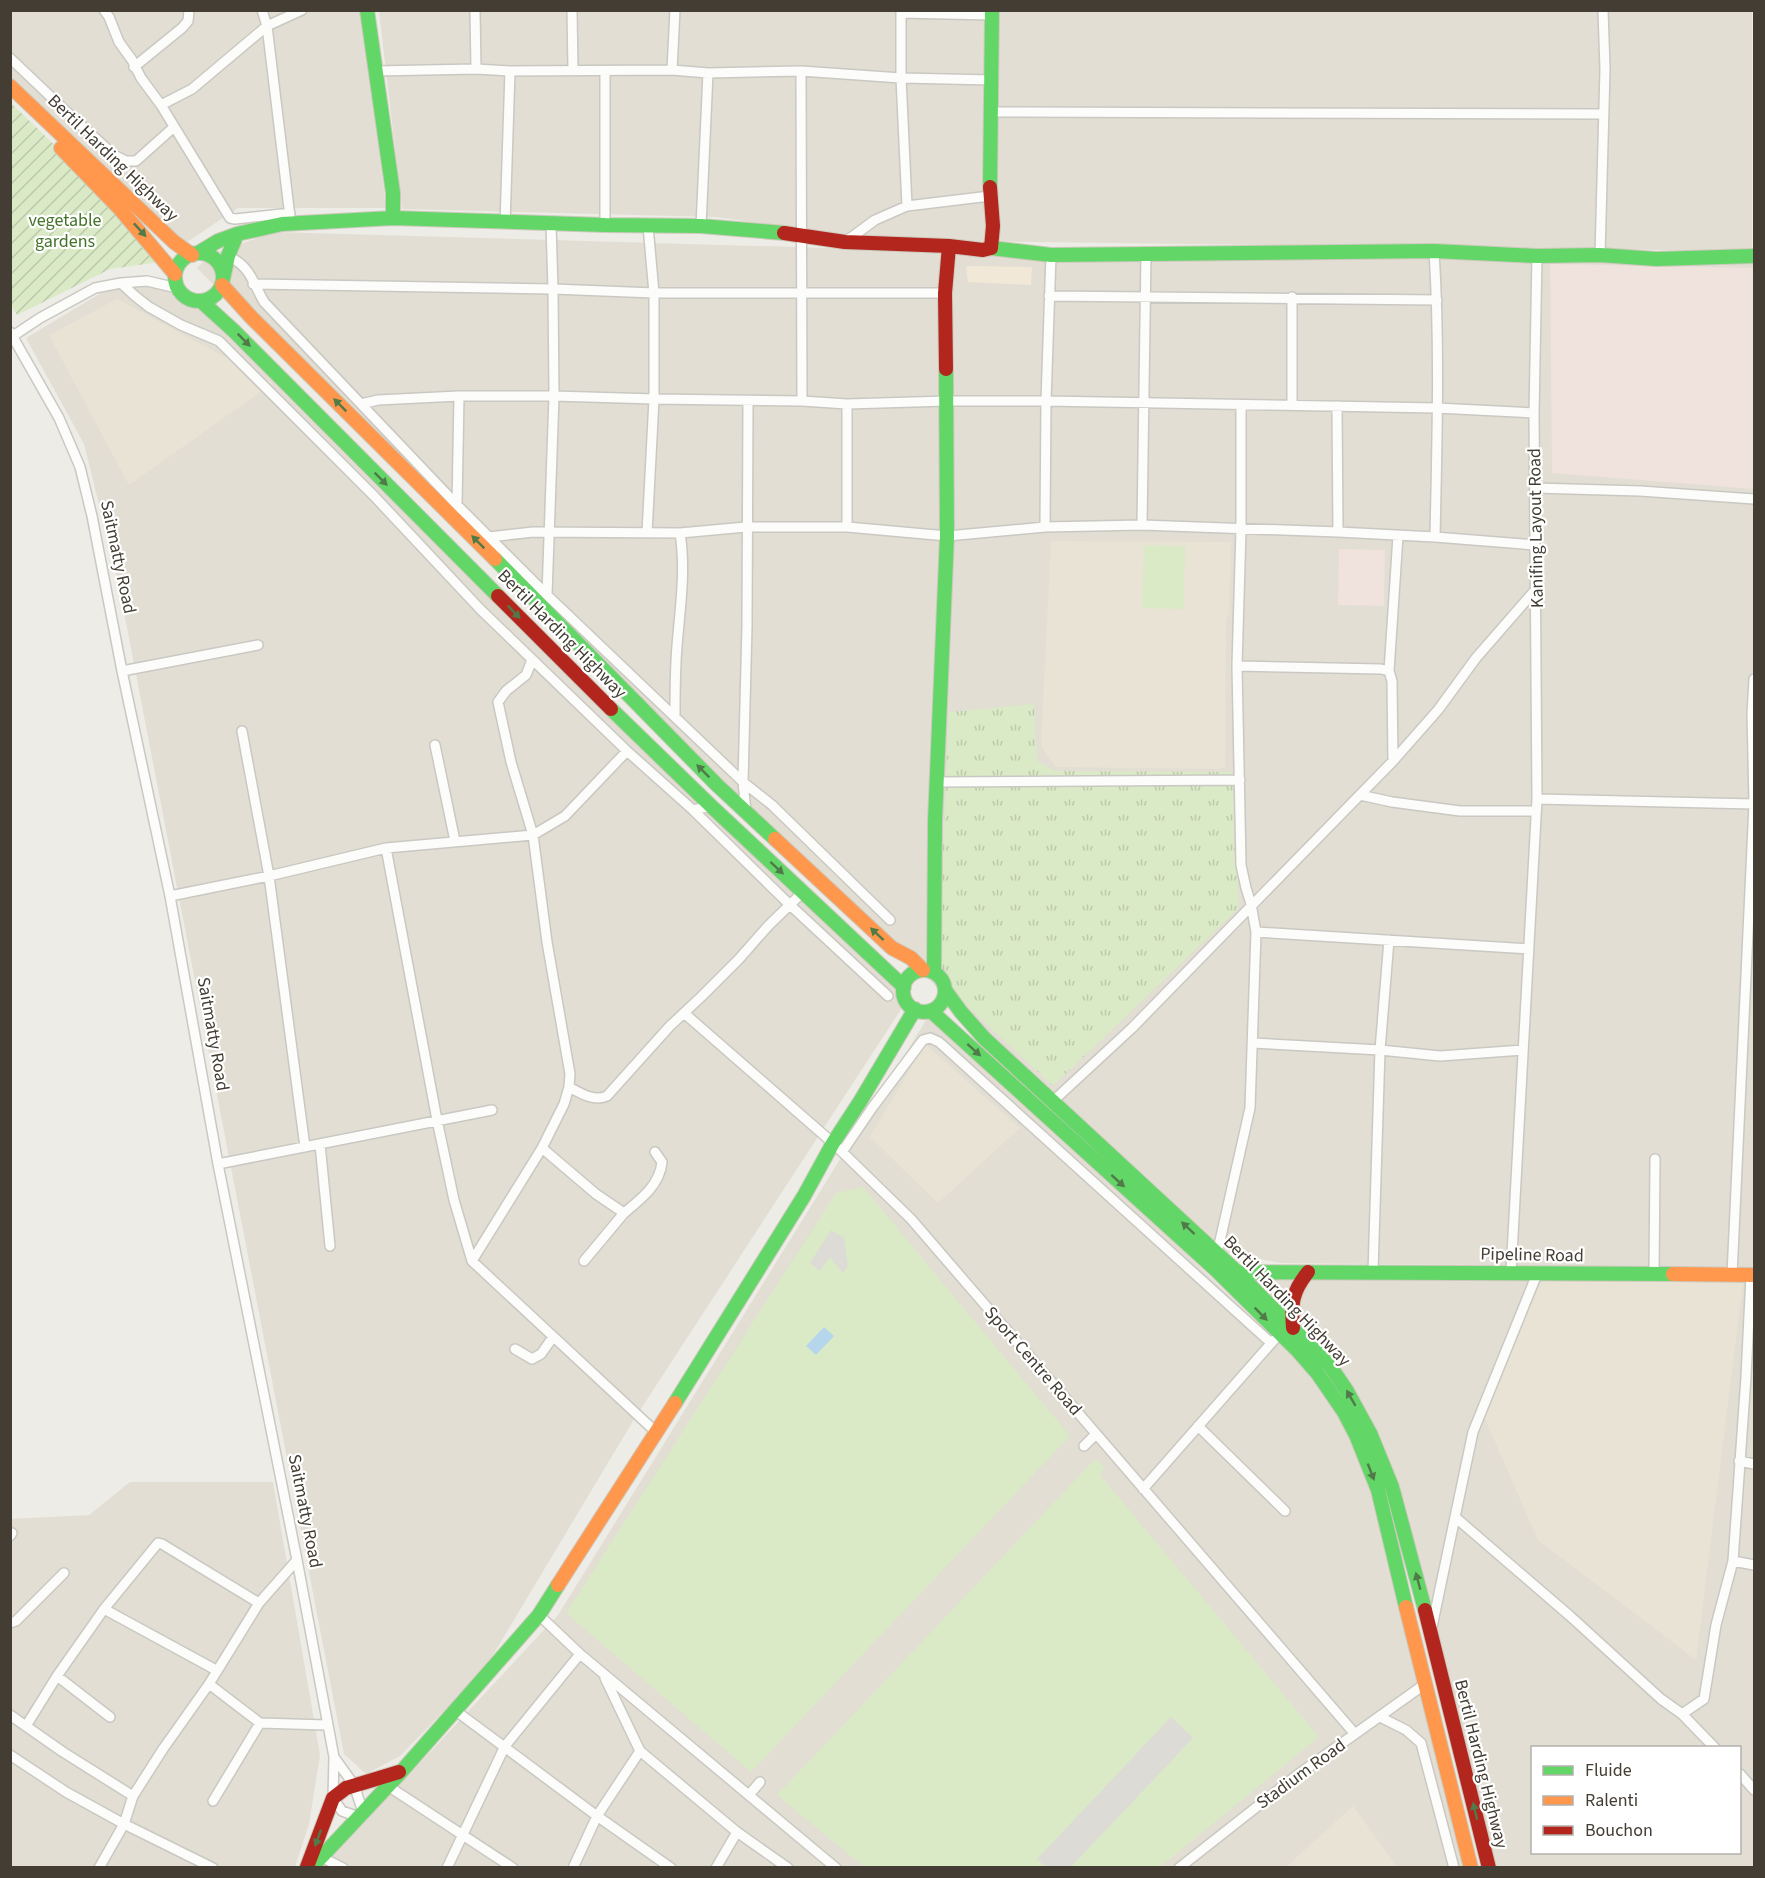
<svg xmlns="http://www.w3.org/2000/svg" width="1765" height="1878" viewBox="0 0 1765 1878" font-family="'Source Sans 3',sans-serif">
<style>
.residential{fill:#e2ded3;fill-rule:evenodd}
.commercial{fill:#f1e8d8}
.education{fill:#e9e3d5}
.medical{fill:#f0e2dd}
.grass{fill:url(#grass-tufts)}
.garden{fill:url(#garden-furrows)}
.pitch{fill:#dae9c6}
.parking{fill:#dddbd6}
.water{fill:#b6d6ec}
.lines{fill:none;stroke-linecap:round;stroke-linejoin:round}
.street-casing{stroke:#cac8c2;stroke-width:12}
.fast-casing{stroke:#cdc9bd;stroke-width:16}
.slow-casing{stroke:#cdc9bd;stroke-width:16}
.jam-casing{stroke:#cdc9bd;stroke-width:16}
.street{stroke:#fcfcfb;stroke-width:9}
.fast{stroke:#63d668;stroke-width:14}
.slow{stroke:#ff974d;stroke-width:14}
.jam{stroke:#b3261e;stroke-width:14}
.oneway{fill:#507a48}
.labels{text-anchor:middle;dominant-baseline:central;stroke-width:4.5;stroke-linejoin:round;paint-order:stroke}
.street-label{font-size:18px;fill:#433d33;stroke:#fff}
.park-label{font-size:18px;fill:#437328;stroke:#fff}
</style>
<defs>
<pattern id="grass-tufts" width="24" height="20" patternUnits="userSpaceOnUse" patternTransform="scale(1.5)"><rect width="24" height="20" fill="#dae9c6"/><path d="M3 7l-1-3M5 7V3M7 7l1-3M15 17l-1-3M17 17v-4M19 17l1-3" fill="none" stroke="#bcc9ab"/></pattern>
<pattern id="garden-furrows" width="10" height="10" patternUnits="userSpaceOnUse" patternTransform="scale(1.5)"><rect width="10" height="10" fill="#dae9c6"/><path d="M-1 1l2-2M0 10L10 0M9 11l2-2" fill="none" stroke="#bcc9ab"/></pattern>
</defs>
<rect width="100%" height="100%" fill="#eeece6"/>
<!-- residential -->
<path class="residential" d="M10,11H364L386,208H238L181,246L11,79Z
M379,11H1752V251L874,240L716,217L402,209Z
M274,232L829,248L1754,262V1268L1280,1263L1215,1250L759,819L455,527L197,268L212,254Z
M143,283L191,293L911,994L633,1421L484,1670L400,1756L366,1774L344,1754L118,581L84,444L26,338L101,293Z
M933,1009L1328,1391L1374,1484L1464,1868H322L558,1615Z
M1241,1276L1754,1283V1867H1487L1370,1424ZM1532,1748H1740V1852H1532Z
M130,1482H273L320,1755L309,1824L295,1867H11L10,1519L89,1515Z"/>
<!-- commercial -->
<path class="commercial" d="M966,266L1032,267L1031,285L968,282Z"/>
<!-- education -->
<path class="education" d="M117,299L273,383L129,485L49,335Z
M1051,541L1231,542L1229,613L1226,621L1225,768L1218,769L1056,767L1041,746Z
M925,1044L1020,1128L938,1203L870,1137Z
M1542,1280L1743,1283L1696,1660L1538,1540L1483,1414Z
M1353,1806L1397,1867H1286Z"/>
<!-- medical -->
<path class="medical" d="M1550,264L1754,268V489L1552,473Z
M1339,549L1385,550L1384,606L1338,605Z"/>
<!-- grass -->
<path class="grass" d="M1034,704L1037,761L1055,771L1232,772L1239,908L1053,1086L937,978L949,712Z"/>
<!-- garden -->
<path class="garden" d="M11,103L156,243L160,262L110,269L17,315L11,305Z"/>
<!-- pitch -->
<path class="pitch" d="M1144,545L1185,546L1184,609L1142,608Z
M863,1187L1070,1436L751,1772L566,1613L836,1193Z
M1095,1459L1105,1468L1100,1475L1319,1737L1160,1867H864L777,1795Z"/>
<!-- parking -->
<path class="parking" d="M831,1230L844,1238L848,1266L843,1273L830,1257L820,1271L810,1263Z
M1171,1717L1193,1738L1071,1867H1046L1037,1859Z"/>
<!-- water -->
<path class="water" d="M824,1327L834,1336L816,1355L806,1346Z"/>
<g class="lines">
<!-- street casing -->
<g class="street-casing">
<path id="street" d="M104,10L109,17L119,42L132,60L141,78L161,105
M262,10L267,26L290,217
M475,10L476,69
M572,10L573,70
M901,10V78L907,206
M901,13L992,15
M10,58L72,117L114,155L126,161H136L174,127
M134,67L182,28L188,21L189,10
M672,70L675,10
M376,71L476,69L510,71L672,70L708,73L801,71L901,78L992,80
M801,71L802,401
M990,112L1602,114
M290,213L235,219L230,218L161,105L192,89L267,26L302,10
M505,223L510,71
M605,225V72
M701,226L708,73
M845,242L875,220L907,206L990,196
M1434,251C1440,346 1437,442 1435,537
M1600,255L1605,69L1603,10
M228,256C251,267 252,281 264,302L457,505L547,595L743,782L772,805L890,920
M121,283L135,296L149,307L181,325L219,341L374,496L480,609L627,751L693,810L711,806
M253,284L553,289L654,293H945
M1049,296L1437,300
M1292,297V405
M10,332L59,418L80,467L92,516L122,671L170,896L218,1164L297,1560L334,1757L333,1798L342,1811L359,1817
M13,336L40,318L95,288L121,283L147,281L177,288
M361,404L378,400L459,396H554L654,399L802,401L847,404L947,401H1046L1437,408L1534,413
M1337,406L1338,532
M1535,488L1640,491L1754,499
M457,505L459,396
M1142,525L1146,253
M847,527V404
M1045,527L1046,401L1051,255
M647,533L654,399V293L648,226
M489,537L533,532L680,533
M547,595L554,396L553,289L551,224
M1237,666L1381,669L1389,671L1392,681L1393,761
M122,671L258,645
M1389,671L1398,536
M675,717C675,693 675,669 677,646C680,608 686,571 680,533L746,527H847L947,536L1045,527L1142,525L1338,532L1435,537L1535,545
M242,731L269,876L305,1147
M435,745L455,841
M937,782L1240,780
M1360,795L1392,802L1460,811H1536
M1537,799L1754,804
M693,810L790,905L888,996
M746,811L743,782L747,626L748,401
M386,848L437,1120L454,1200L472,1261L657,1433
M170,896L269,876L386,848L533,835L565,816L627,751
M1256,932L1529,949
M684,1013L833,1143L911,1219L1355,1734
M1253,1043L1380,1050L1440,1056L1523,1050
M569,1087C580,1093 594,1102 607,1096L669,1027L702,996L739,959L768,926L803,892
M1052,1102L1132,1028L1393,761L1438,710L1476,658L1537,588
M320,1144L330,1246
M542,1148L596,1194L624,1213C640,1200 660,1185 662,1162L655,1152
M842,1152L872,1108L923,1040L930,1038L939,1042L1271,1343
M218,1164L492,1110
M1217,1254L1250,1108L1256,932L1251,904L1246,888L1241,865L1237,666L1241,529V405
M472,1261L542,1148L564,1104L569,1087L570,1074L547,942L533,835L511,762L498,702L506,691L526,675L532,660
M584,1261L624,1213
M1373,1272L1380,1050L1389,940
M1511,1272L1537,799L1534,413L1537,256
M1537,1274L1473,1432L1455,1517L1570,1616L1661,1699L1682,1714
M1654,1274L1655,1159
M1732,1275L1754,804L1752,713L1754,679
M515,1349L532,1359L541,1354L553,1337
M1198,1426L1285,1511
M1084,1446L1096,1434
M1739,1461L1754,1464
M1143,1489L1274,1340
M10,1536L12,1533
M1733,1561L1754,1565
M104,1609L216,1670
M539,1615L580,1654L836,1868
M10,1623L16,1621L64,1573
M1432,1627L1455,1517
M57,1676L110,1717
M605,1678L640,1751L737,1832L788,1868
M209,1684L260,1723L213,1801
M456,1711L597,1816L671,1868
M10,1715L63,1752L133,1796
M1380,1717L1406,1730L1421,1743L1454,1868
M260,1723L326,1725
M26,1726L57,1676L104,1609L158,1543L162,1544L259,1603
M1715,1748L1682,1714L1704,1699L1716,1625L1733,1561L1746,1377L1751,1275
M10,1755L66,1792L124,1824L213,1868
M334,1757L354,1785L363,1812
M1740,1774L1754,1790
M388,1786L513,1868
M749,1795L760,1782
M321,1857L343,1868
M99,1868L124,1824L133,1796L163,1749L209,1684L259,1603L297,1560
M447,1868L505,1746L580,1654
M573,1868L597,1816L640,1751
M716,1868L737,1832
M1179,1868L1296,1776L1425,1684"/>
</g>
<!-- fast casing -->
<g class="fast-casing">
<path id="fast" d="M367,10L393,193V218
M990,187L992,10
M991,248L1051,255L1434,251L1537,256L1600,255L1656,259L1754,256
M198,253L218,241L237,234L282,224L393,218L605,225L701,226L784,233
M175 277a24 24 0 1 1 48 0a24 24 0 1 1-48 0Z
M223,279L228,256L237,234
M201,301L234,331L498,596
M495,559L717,785L775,839
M611,709L711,806L904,987
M903 991a21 21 0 1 1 42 0a21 21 0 1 1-42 0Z
M934,972L935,821L947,536L946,369
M945,990L961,1012L984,1038L1237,1272L1330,1366L1347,1391L1370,1433L1392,1487L1425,1610
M931,1011L1216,1270L1297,1350L1318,1374L1344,1412L1356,1435L1378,1490L1406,1607
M1237,1272L1673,1274
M675,1403L804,1196L833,1143L861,1100L915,1009
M311,1868L401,1772L539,1615L558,1585"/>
</g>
<!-- slow casing -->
<g class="slow-casing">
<path id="slow" d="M10,86L174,242L192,255
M61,148L120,209L175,274
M222,285L252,318L495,559
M775,839L892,948L911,958L923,970
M1673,1274L1754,1275
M558,1585L675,1403
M1406,1607L1471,1868"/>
</g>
<!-- jam casing -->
<g class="jam-casing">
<path id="jam" d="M784,233L845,242L949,246
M946,369L945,293L949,246L983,250L991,248L993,226L990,187
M498,596L611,709
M1293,1328C1291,1303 1292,1292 1308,1272
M1425,1610L1489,1868
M307,1867L333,1798L346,1788L399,1772"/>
</g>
<!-- street -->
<use href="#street" class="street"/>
<!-- fast -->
<use href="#fast" class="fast"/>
<!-- slow -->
<use href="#slow" class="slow"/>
<!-- jam -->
<use href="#jam" class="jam"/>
</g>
<!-- one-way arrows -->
<defs><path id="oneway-solid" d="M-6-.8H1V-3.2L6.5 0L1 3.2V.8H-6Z" transform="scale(1.5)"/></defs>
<g class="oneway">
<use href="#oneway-solid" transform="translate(140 230) rotate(47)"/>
<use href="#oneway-solid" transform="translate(244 340) rotate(45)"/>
<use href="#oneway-solid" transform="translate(340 405) rotate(-135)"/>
<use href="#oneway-solid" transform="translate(381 479) rotate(45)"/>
<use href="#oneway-solid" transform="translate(478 542) rotate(-135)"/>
<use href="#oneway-solid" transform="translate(514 612) rotate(46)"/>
<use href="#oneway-solid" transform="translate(703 771) rotate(-135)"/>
<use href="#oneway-solid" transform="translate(777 868) rotate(43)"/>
<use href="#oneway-solid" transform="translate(877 934) rotate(-137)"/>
<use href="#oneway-solid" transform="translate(974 1050) rotate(42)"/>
<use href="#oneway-solid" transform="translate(1118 1181) rotate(42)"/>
<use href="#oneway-solid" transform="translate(1188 1228) rotate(-137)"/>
<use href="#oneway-solid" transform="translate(1261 1314) rotate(45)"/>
<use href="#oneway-solid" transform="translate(1351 1398) rotate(-120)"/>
<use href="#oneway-solid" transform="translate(1371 1472) rotate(69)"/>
<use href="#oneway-solid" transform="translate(1418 1581) rotate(-105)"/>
<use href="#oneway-solid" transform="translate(1475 1811) rotate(-104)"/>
<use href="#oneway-solid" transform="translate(318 1838) rotate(110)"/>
</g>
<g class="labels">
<!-- street labels -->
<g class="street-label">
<text transform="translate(113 158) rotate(44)">Bertil Harding Highway</text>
<text transform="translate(1536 528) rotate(-91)">Kanifing Layout Road</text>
<text transform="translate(118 557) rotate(78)">Saitmatty Road</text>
<text transform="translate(562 634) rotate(45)">Bertil Harding Highway</text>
<text transform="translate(213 1034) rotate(80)">Saitmatty Road</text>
<text transform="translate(1532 1255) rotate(1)">Pipeline Road</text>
<text transform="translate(1287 1301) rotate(46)">Bertil Harding Highway</text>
<text transform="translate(1033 1361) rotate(49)">Sport Centre Road</text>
<text transform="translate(305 1511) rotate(79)">Saitmatty Road</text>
<text transform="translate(1481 1764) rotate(76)">Bertil Harding Highway</text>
<text transform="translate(1301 1774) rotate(-36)">Stadium Road</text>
</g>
<!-- park labels -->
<g class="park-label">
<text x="65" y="220">vegetable<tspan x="65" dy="21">gardens</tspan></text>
</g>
</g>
<!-- border -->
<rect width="1765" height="1878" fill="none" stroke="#433d33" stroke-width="24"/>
<!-- legend -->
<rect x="1531" y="1746" width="210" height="108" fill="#ffffff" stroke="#b4b1ad" stroke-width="1.5"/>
<rect x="1543" y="1766" width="30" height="9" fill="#63d668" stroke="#b4b1ad" stroke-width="1.5"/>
<text x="1585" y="1776" font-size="18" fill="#433d33">Fluide</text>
<rect x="1543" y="1796" width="30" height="9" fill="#ff974d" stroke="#b4b1ad" stroke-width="1.5"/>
<text x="1585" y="1806" font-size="18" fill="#433d33">Ralenti</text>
<rect x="1543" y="1826" width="30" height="9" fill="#b3261e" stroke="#b4b1ad" stroke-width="1.5"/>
<text x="1585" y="1836" font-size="18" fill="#433d33">Bouchon</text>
</svg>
